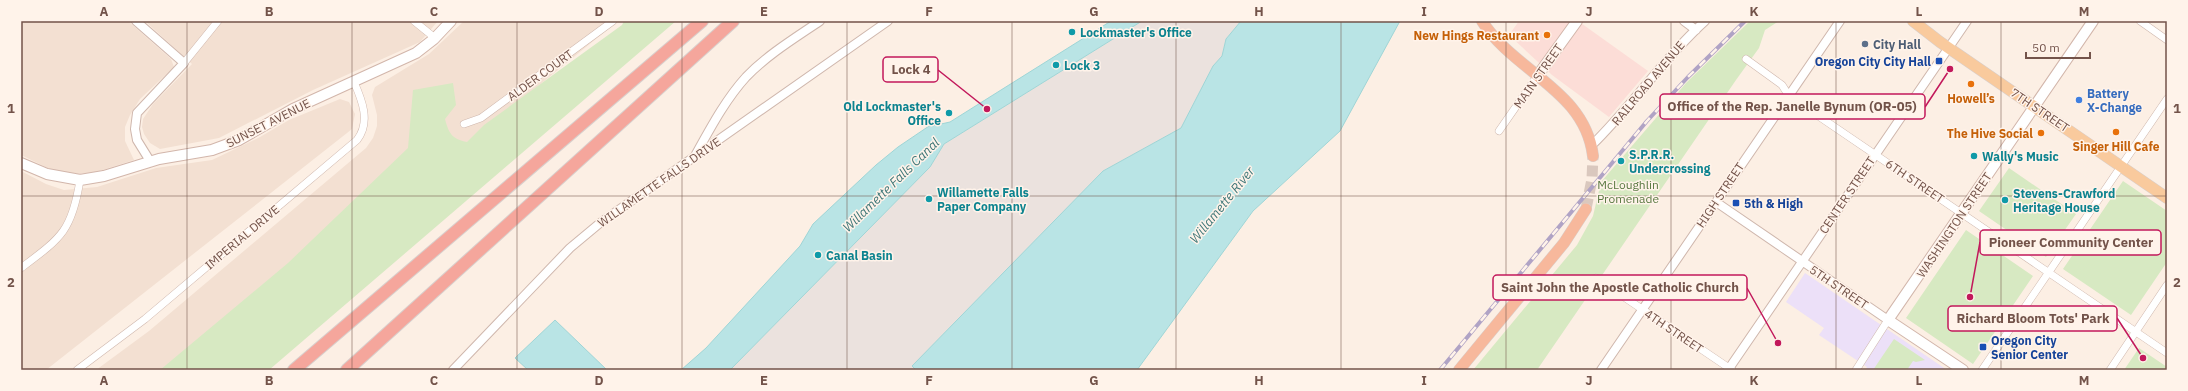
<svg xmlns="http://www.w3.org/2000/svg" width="2188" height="391" viewBox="0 0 2188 391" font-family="'IBM Plex Sans',sans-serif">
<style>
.residential{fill:#f3e0d2}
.commercial{fill:#fcddd7}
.industrial{fill:#ebe2de}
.education{fill:#ece0f8}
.green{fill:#d7e9c2}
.water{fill:#b9e4e5;stroke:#9fd5d6}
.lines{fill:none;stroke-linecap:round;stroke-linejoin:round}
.trunk-tunnel{stroke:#dac8be;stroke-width:11;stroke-dasharray:11 5.5;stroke-linecap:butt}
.minor-casing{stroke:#cfb7ad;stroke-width:8}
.tertiary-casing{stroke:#cfb7ad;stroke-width:10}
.secondary-casing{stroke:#d2b6ab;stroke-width:12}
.primary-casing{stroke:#d8cfcc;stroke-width:12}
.trunk-casing{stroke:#d8cfcc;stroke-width:12}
.motorway-casing{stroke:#d8cfcc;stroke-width:14}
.minor{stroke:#fff;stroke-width:7}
.tertiary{stroke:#fff;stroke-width:8}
.secondary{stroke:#fff;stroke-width:10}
.primary{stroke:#f9ca9d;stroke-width:11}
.trunk{stroke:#f7b89c;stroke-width:11}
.motorway{stroke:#f5a69c;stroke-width:12}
.rail-casing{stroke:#b0a3c5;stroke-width:4}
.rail{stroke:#fff3ea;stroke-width:2.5;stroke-dasharray:8;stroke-linecap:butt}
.grid{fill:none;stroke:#73534a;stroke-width:1;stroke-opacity:0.55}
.culture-dot{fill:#0f9aa8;stroke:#fff3ea;stroke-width:1.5}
.food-dot{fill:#e8710a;stroke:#fff3ea;stroke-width:1.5}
.service-dot{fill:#5c6f8a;stroke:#fff3ea;stroke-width:1.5}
.transit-dot{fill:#1a4fb4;stroke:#fff3ea;stroke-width:1.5}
.shop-dot{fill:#3f7fe0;stroke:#fff3ea;stroke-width:1.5}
.labels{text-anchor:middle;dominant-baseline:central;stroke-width:3;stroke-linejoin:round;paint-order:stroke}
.culture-label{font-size:12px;font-weight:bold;fill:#0d838f;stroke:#fff3ea;text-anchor:start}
.food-label{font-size:12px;font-weight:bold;fill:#c56008;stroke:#fff3ea;text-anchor:end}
.service-label{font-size:12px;font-weight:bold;fill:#4e5e75;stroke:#fff3ea;text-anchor:start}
.transit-label{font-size:12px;font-weight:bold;fill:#164399;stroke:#fff3ea;text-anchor:start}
.street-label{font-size:12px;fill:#73534a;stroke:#fff3ea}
.shop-label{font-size:12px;font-weight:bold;fill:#366cbe;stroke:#fff3ea;text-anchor:start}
.park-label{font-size:12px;fill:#5a7942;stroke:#fff3ea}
.water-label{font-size:13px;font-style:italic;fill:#3e7778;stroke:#fff3ea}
.leader{fill:none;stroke:#c2185b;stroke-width:1.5}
.callout-dot{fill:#c2185b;stroke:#fff3ea;stroke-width:1.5}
.callout{fill:#fff3ea;stroke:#c2185b;stroke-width:1.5}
.callout-label{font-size:13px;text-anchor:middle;font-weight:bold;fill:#73534a}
.neatline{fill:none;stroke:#73534a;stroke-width:1.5}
.grid-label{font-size:13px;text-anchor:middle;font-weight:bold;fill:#73534a}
</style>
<rect width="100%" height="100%" fill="#fcefe4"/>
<!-- residential -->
<path class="residential" d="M21,21H128L171,59L174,67L140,99L130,115L125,127V141L134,160L93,173L70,174L52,170L21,155Z
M145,21H438L420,42L313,90L219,138L160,149L150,143L144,134L142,127L143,119L153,104L192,64Z
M464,21H618L478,135L168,370H96L149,331L366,148L373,138L377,126V115L372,95L375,87L429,54Z
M340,99L349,102L355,114L352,129L347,133L46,370H21V171L46,184L64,190L97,187L156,168L212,160L260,137L289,120Z"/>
<!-- commercial -->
<path class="commercial" d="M1519,21H1578L1648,71L1609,117L1552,75L1509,35Z"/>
<!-- industrial -->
<path class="industrial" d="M1142,21H1241L1226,39L1222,56L1213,66L1181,128L1103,171L912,366L916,370H730L930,167L944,144Z"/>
<!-- education -->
<path class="education" d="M1805,273L1947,370H1865L1867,367L1819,335L1824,328L1786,302Z"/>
<!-- green -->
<path class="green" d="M624,21H676L269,370H160L288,263L408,148L413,90L453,83L456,105L445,119C449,134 452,139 467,142L484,125L622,25Z
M1750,21H1779L1765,30L1759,48L1736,80L1537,370H1473L1577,245L1593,216L1601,182L1686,83Z
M2009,168L2076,214L2046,257L1979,211Z
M2123,181L2167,211V262L2131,315L2063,269Z
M1966,230L2033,276L1973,364L1906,318Z
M1894,339L1925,360L1916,362L1913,361L1907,370H1873Z
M2139,348L2167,367V370H2124Z"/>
<!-- water -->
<path class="water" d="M1111,21H1142L944,144L930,167L730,370H681L706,348L800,246L813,224L876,165L898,147L932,124V126L950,122Z
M1241,21H1400L1340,131L1253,211L1137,370H916L912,366L1103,171L1181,128L1213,66L1222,56L1226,39Z
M555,320L607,370H528L515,358Z"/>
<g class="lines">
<!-- trunk-tunnel -->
<path class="trunk-tunnel" d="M1586,209L1592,179L1593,156"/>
<!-- minor casing -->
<g class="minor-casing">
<path id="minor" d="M414,21L435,38
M2140,21L2167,40
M1746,59L1782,85L1789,96L2167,353
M184,63L218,21
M464,124L481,118L613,21
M1499,131L1538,75
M21,268C61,238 72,231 80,180
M1596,278L1732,370
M77,370L145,319L357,140C371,122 362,100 354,82
M1856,370L1888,320
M1982,370L2167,99
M2110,370L2167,285"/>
</g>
<!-- tertiary casing -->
<g class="tertiary-casing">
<path id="tertiary" d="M136,21L184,63L137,113L135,129L137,140L150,161
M1684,21L1696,30
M1592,145C1632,106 1663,59 1705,21
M696,154C711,127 726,99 746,77C767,55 795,38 820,21
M1716,202L1888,320
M453,370L570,248L600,223L888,21
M1601,370L1840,21
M1728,370L1967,21"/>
</g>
<!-- secondary casing -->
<g class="secondary-casing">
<path id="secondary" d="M1538,75L1577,21
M21,163L47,174L80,180L104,176L159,159L212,150L239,140L293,109L416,53L434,39L451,21
M1963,370L1888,320L2093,21"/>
</g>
<!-- primary casing -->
<g class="primary-casing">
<path id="primary" d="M1913,21L1940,42L2167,198"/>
</g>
<!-- trunk casing -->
<g class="trunk-casing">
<path id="trunk" d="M1482,21C1514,72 1585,90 1593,156
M1459,370L1564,243L1586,209"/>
</g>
<!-- motorway casing -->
<g class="motorway-casing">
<path id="motorway" d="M294,370L702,21
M347,370L733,21"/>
</g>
<!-- minor -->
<use href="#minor" class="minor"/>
<!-- tertiary -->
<use href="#tertiary" class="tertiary"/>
<!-- secondary -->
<use href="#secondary" class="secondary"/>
<!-- primary -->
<use href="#primary" class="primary"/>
<!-- trunk -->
<use href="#trunk" class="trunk"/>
<!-- motorway -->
<use href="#motorway" class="motorway"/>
<!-- rail casing -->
<g class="rail-casing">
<path id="rail" d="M1440,370L1647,121L1688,77L1745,21"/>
</g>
<!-- rail -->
<use href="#rail" class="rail"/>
</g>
<!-- grid -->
<path class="grid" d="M187,21V370M352,21V370M517,21V370M682,21V370M847,21V370M1012,21V370M1176,21V370M1341,21V370M1506,21V370M1671,21V370M1836,21V370M2001,21V370M21,196H2167"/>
<!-- markers -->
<g class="culture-dot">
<circle cx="1072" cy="32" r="4"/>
<circle cx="1056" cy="65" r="4"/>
<circle cx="949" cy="113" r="4"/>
<circle cx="1974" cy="156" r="4"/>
<circle cx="1621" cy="161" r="4"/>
<circle cx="929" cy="199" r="4"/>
<circle cx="2005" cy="200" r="4"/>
<circle cx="818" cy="255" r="4"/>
</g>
<g class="food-dot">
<circle cx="1547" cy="35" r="4"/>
<circle cx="1971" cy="84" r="4"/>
<circle cx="2116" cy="132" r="4"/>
<circle cx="2041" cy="133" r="4"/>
</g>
<circle class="service-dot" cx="1865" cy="44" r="4"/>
<g class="transit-dot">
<rect x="1935" y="57" width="8" height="8" rx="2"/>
<rect x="1732" y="199" width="8" height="8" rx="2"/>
<rect x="1979" y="343" width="8" height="8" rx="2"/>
</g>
<circle class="shop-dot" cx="2079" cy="100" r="4"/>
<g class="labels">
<!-- culture labels -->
<g class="culture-label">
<text x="1080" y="32">Lockmaster's Office</text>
<text x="1064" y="65">Lock 3</text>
<text x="941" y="106" text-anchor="end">Old Lockmaster's<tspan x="941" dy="14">Office</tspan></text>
<text x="1629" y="154">S.P.R.R.<tspan x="1629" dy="14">Undercrossing</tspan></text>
<text x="1982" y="156">Wally's Music</text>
<text x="937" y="192">Willamette Falls<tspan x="937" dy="14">Paper Company</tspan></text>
<text x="2013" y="193">Stevens-Crawford<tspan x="2013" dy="14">Heritage House</tspan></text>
<text x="826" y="255">Canal Basin</text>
</g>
<!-- food labels -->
<g class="food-label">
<text x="1539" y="35">New Hings Restaurant</text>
<text x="1971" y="98" text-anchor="middle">Howell’s</text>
<text x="2033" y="133">The Hive Social</text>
<text x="2116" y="146" text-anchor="middle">Singer Hill Cafe</text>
</g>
<!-- service labels -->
<g class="service-label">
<text x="1873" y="44">City Hall</text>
</g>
<!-- transit labels -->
<g class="transit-label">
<text x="1931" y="61" text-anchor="end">Oregon City City Hall</text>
<text x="1744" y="203">5th &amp; High</text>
<text x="1991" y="340">Oregon City<tspan x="1991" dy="14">Senior Center</tspan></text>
</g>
<!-- street labels -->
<g class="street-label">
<text transform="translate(540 75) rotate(-36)">ALDER COURT</text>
<text transform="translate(1538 76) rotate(-55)">MAIN STREET</text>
<text transform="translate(1648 83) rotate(-50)">RAILROAD AVENUE</text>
<text transform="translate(2040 110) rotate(34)">7TH STREET</text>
<text transform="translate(268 123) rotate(-27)">SUNSET AVENUE</text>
<text transform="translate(1915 181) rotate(34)">6TH STREET</text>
<text transform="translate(659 182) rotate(-35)">WILLAMETTE FALLS DRIVE</text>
<text transform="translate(1720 195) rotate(-56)">HIGH STREET</text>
<text transform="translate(1847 195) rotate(-56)">CENTER STREET</text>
<text transform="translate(1954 225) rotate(-56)">WASHINGTON STREET</text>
<text transform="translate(242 237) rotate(-40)">IMPERIAL DRIVE</text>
<text transform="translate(1839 287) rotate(34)">5TH STREET</text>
<text transform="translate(1674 331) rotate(34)">4TH STREET</text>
</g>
<!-- shop labels -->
<g class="shop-label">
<text x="2087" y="93">Battery<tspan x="2087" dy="14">X-Change</tspan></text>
</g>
<!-- park labels -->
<g class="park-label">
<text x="1628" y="184">McLoughlin<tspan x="1628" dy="14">Promenade</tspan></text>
</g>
<!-- water labels -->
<g class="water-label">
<text transform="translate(891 185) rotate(-44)">Willamette Falls Canal</text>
<text transform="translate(1222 205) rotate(-51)">Willamette River</text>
</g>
</g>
<!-- callouts -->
<path class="leader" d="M987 109L938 70M1950 69L1925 107M1970 297L1980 242M1778 343L1747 288M2143 358L2117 318"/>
<g class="callout-dot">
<circle cx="987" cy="109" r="4"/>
<circle cx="1950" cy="69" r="4"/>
<circle cx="1970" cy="297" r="4"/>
<circle cx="1778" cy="343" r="4"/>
<circle cx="2143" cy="358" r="4"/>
</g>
<g class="callout">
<rect x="883" y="57" width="55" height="25" rx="4"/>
<rect x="1660" y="94" width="265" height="25" rx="4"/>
<rect x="1980" y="230" width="181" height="25" rx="4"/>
<rect x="1493" y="275" width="254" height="25" rx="4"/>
<rect x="1948" y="306" width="169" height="25" rx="4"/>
</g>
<g class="callout-label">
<text x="911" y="74">Lock 4</text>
<text x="1792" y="111">Office of the Rep. Janelle Bynum (OR-05)</text>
<text x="2071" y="247">Pioneer Community Center</text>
<text x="1620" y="292">Saint John the Apostle Catholic Church</text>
<text x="2033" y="323">Richard Bloom Tots' Park</text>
</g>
<!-- border -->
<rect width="2188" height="391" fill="none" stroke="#fff3ea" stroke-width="44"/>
<!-- scale -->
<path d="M2026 52v6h64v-6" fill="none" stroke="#73534a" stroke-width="2"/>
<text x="2032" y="52" font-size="12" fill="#73534a" stroke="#fff3ea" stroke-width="3" paint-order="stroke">50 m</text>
<rect x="22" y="22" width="2144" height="347" class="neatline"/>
<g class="grid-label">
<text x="104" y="16">A</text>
<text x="269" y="16">B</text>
<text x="434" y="16">C</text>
<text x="599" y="16">D</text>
<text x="764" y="16">E</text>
<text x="929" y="16">F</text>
<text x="1094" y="16">G</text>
<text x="1259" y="16">H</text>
<text x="1424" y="16">I</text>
<text x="1589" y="16">J</text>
<text x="1754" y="16">K</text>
<text x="1919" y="16">L</text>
<text x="2084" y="16">M</text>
<text x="11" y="113">1</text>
<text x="2177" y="113">1</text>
<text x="11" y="287">2</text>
<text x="2177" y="287">2</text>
<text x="104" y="385">A</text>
<text x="269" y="385">B</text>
<text x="434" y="385">C</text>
<text x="599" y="385">D</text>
<text x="764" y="385">E</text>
<text x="929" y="385">F</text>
<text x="1094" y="385">G</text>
<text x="1259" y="385">H</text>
<text x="1424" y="385">I</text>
<text x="1589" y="385">J</text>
<text x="1754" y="385">K</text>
<text x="1919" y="385">L</text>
<text x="2084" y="385">M</text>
</g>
</svg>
